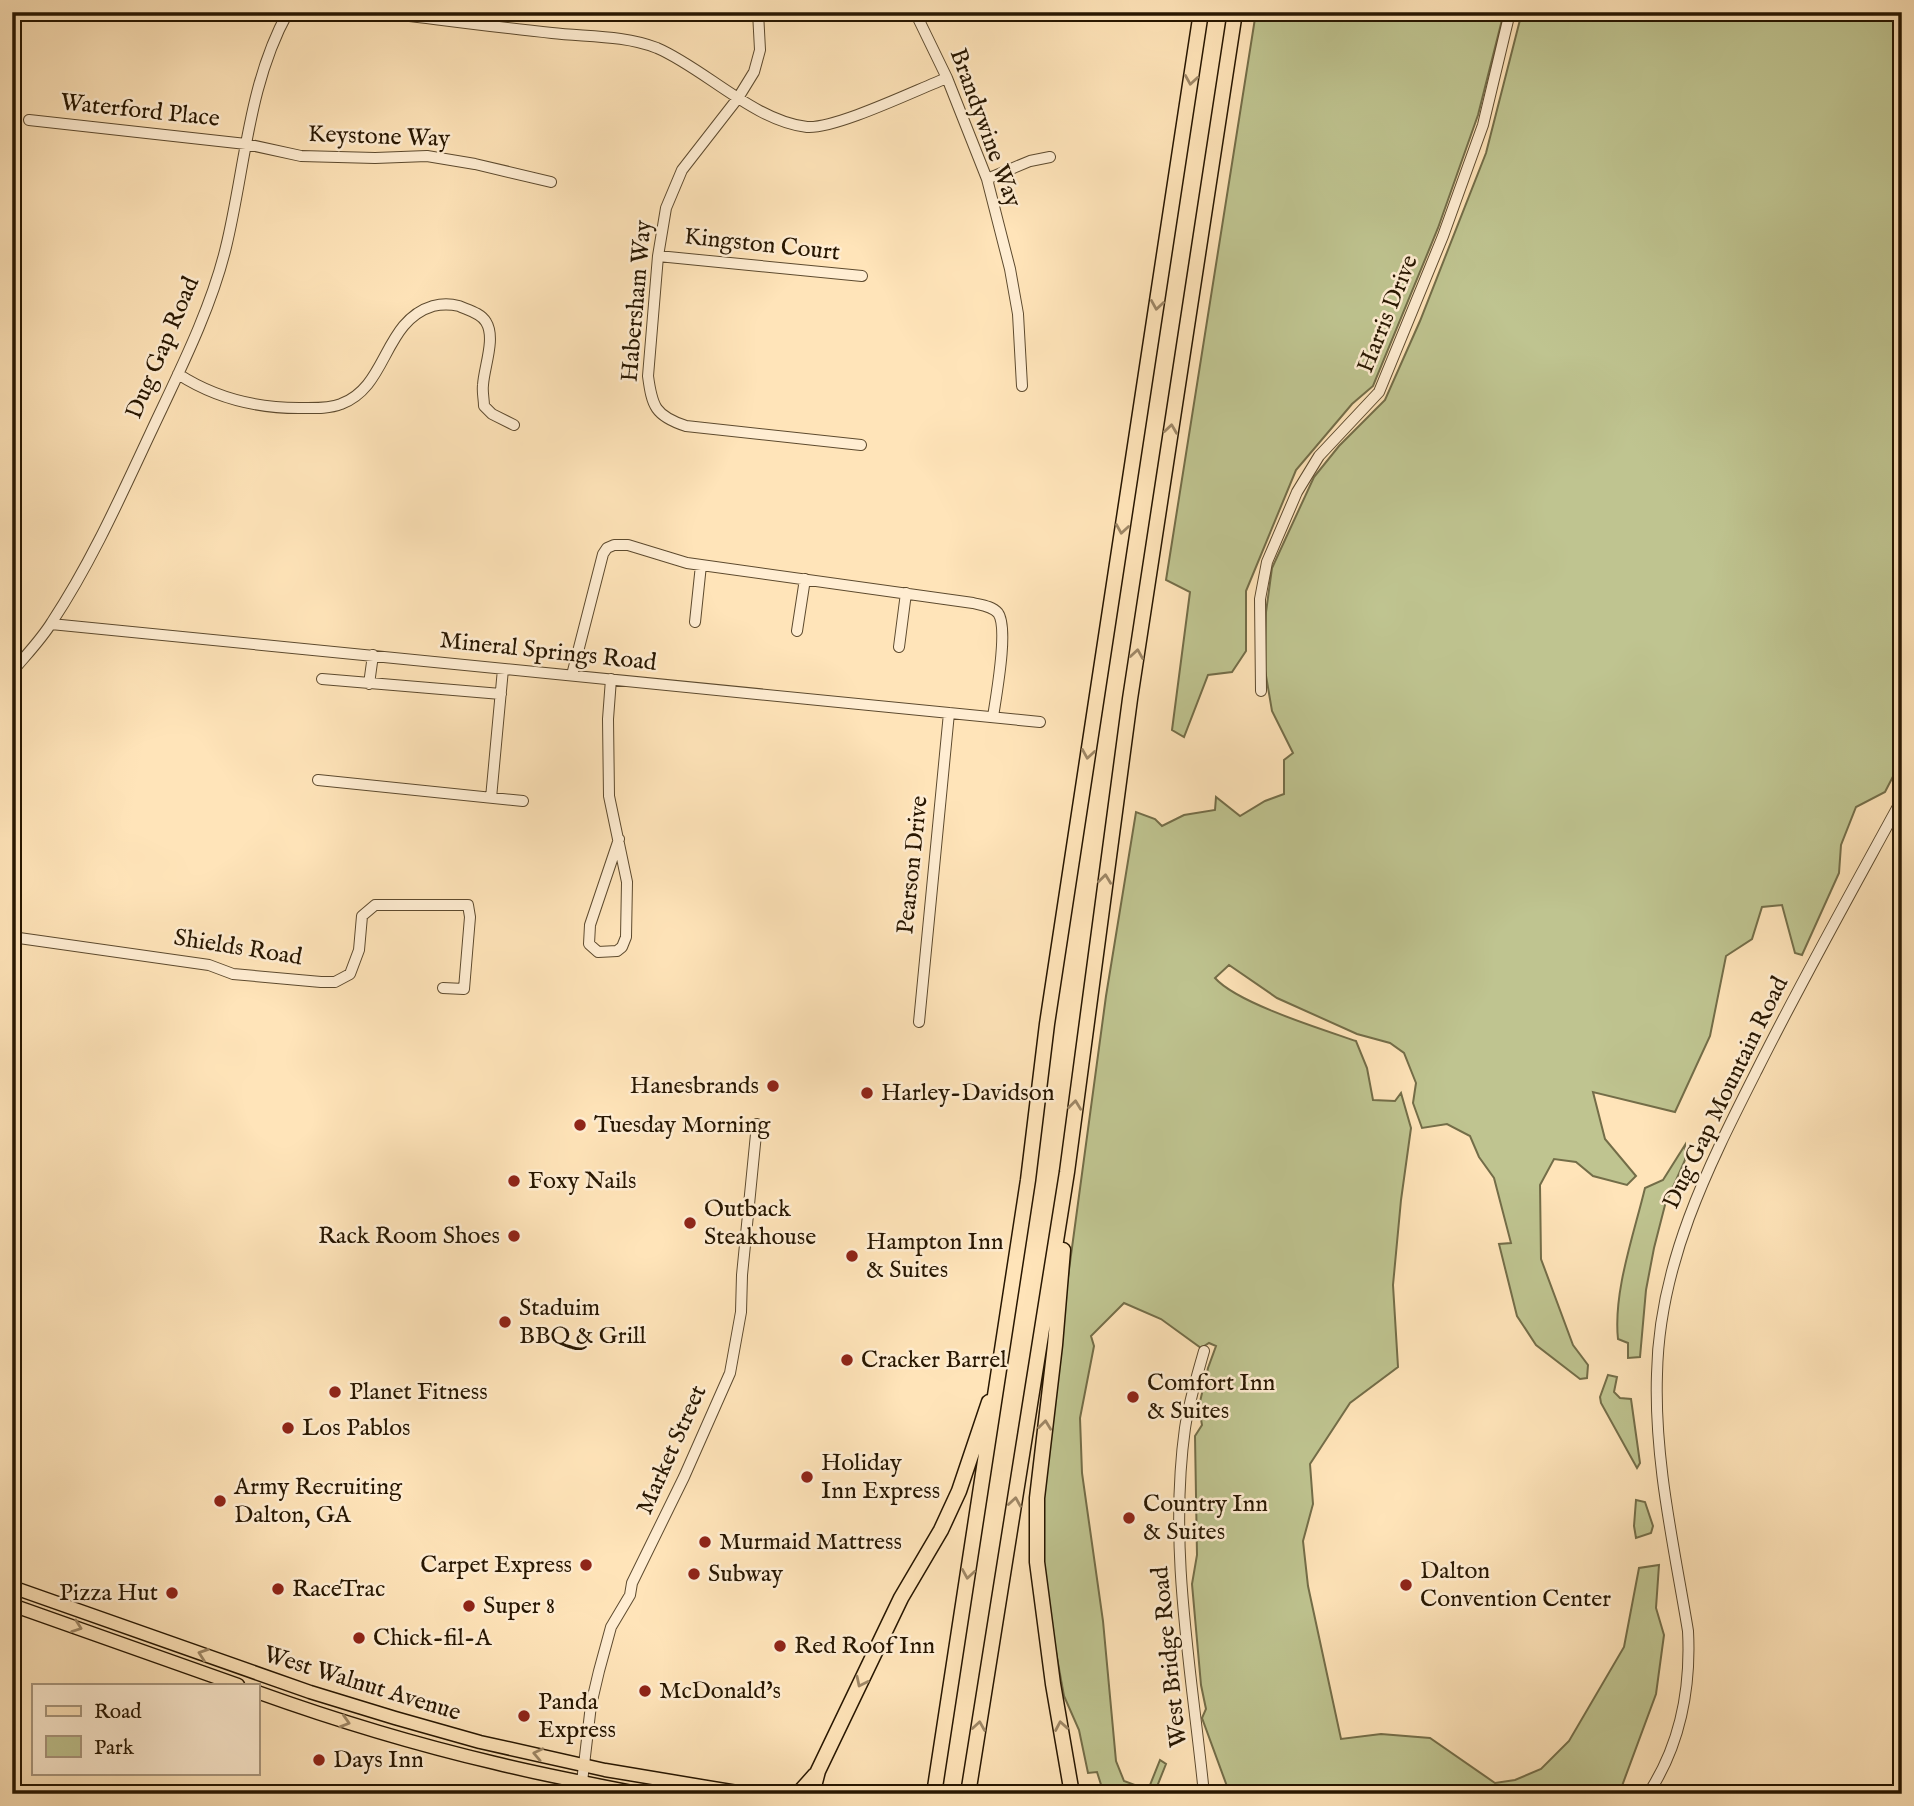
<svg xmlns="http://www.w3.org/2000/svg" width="1914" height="1806" viewBox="0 0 1914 1806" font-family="'IM FELL English',serif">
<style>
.green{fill:#bfc490;stroke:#736d48;stroke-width:2}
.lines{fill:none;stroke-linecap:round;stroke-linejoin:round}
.minor-casing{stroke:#5d4a2e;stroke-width:12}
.major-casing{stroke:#271600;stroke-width:15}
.highway-casing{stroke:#271600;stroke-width:17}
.minor{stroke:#ffedd2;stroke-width:10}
.major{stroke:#ffe4b9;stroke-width:12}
.highway{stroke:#ffe4b9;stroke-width:14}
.oneway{stroke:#9e8766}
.poi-dot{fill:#8f2418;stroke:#ffedd2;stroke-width:2.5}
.labels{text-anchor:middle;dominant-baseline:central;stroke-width:5;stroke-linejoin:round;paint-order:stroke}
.street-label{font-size:24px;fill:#271600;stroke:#ffedd2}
.poi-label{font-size:24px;fill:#271600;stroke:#ffedd2;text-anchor:start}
</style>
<rect width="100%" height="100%" fill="#ffe4b9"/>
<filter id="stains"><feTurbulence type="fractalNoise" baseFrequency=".00286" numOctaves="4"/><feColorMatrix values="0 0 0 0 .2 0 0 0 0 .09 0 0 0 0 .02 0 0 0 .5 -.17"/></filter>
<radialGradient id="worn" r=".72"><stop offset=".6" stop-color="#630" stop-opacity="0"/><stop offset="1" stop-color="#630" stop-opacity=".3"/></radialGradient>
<!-- green -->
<path class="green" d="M1256,12H1504L1478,115L1438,228L1373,386L1352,404L1296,470L1246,591V651L1232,672L1208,675L1184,737L1172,730L1190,592L1166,580Z
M1522,12H1902V759L1885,792L1856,807L1841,845L1839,873L1802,955L1795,953L1782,905L1762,907L1752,939L1726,956L1710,1036L1675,1112L1593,1092L1605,1139L1636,1176L1627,1185L1593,1176L1576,1162L1554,1159L1540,1185L1541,1259L1573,1345L1588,1365L1587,1378L1580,1379L1536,1345L1517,1316L1499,1244L1511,1243L1494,1178L1479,1157L1470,1136L1447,1124L1422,1128L1413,1103L1416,1083L1404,1053L1390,1043L1357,1034L1277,998L1229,965L1215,978C1237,1003 1321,1029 1356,1041L1367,1068L1373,1100L1395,1101L1401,1093L1411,1128L1401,1200L1393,1285L1398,1367L1350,1403L1310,1464L1313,1504L1303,1541L1308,1586L1341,1739L1381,1734L1430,1738L1495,1783L1515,1780L1541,1769L1569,1741L1624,1647L1639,1568L1659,1565L1656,1608L1664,1635L1656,1694L1619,1794H1218L1228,1789L1202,1718L1206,1709L1201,1685L1192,1584L1197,1555L1195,1436L1202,1425L1200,1413L1198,1410L1208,1368L1216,1346L1209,1343L1201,1348L1161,1319L1124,1303L1091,1336L1094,1346L1080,1418L1082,1473L1103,1621L1116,1761L1124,1781L1148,1790L1160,1760L1166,1764L1154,1794H1104L1097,1772L1088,1773L1079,1730L1064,1696L1041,1570L1044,1455L1106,996L1136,812L1155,819L1162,826L1184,815L1215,810L1216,797L1240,816L1265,801L1284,794V760L1293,753L1272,711L1265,670L1266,612L1272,568L1314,477L1339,446L1385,400L1420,321L1486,153Z
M1685,1145V1160L1665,1205L1654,1248L1646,1290L1640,1357L1628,1358V1343L1618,1339C1613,1292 1634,1234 1645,1188L1663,1180Z
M1608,1375L1617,1377L1614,1392L1620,1398L1631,1399L1640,1463L1637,1468L1601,1403L1600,1397Z
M1636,1500L1645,1502L1653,1526L1651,1533L1636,1538L1634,1526Z"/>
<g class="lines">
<!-- minor casing -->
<g class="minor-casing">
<path id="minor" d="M378,12C436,19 494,27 552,33C586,37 624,35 657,48C704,68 754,121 807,127C836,129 916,90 947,78
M758,12L760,50L754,72L738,98L682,170L666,208L658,256L648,376C652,406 655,416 686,426L861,445
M915,12L947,78L987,179L1010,269L1018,314L1022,386
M29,120L246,144L301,156L375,158L427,156L475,164L551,182
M987,179L1030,161L1050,157
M658,256L862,276
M178,374C215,398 255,408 299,408C312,408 329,409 341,404C388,387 383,321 433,306C441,304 451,304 459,306C468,310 481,313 486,322C496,338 484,367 483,385C482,392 484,399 484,406L492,414L514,425
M695,622L701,565
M51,624L1040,722
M797,631L805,579
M899,647L906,593
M12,672C25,656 41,640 52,622C91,563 120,498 150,434C177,376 211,310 226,247C245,169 248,84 288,12
M572,675L603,554L607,548L614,545H628L687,563L973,603C981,605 992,606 998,613C1009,628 996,696 993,717
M322,679L501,694
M611,679L608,719L609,796L627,882L626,937L622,947L617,951L598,952L589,944L590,925L619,839
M369,684L373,655
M1261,691L1260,599L1267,562L1297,492L1319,456L1379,392L1443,236L1483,125L1510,12
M318,780L523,801
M491,798L503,669
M12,937L209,965L233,974L321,982H335L350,974L359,950L362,916L375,905H468L470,917L464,989L443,988
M919,1022L949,713
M582,1782L591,1705L599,1671L611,1627L630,1595L632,1583L684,1477L730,1373L741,1312L742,1275L757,1124
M1204,1794C1192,1673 1168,1550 1185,1428C1189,1402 1197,1376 1204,1351
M1648,1794C1680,1746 1691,1688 1688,1631C1674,1546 1654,1460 1657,1374C1659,1263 1708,1167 1757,1070C1803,978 1853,889 1902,799"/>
</g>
<!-- major casing -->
<g class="major-casing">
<path id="major" d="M12,1587L310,1692L395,1718L480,1742L605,1770L749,1794
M12,1605L238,1685
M257,1692C335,1720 414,1744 495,1763C543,1775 593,1784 642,1794"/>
</g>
<!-- highway casing -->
<g class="highway-casing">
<path id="highway" d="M1063,1250L1055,1345L1037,1498V1562L1053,1684L1072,1794
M798,1794L815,1775
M812,1794L818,1771L901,1598L941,1530L959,1491L989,1402
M934,1794L1028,1180L1047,1024L1201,12
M968,1794L1067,1172L1130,699L1235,12"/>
</g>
<!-- minor -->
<use href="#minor" class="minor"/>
<!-- major -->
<use href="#major" class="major"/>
<!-- highway -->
<use href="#highway" class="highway"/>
</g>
<!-- one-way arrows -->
<defs><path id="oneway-chevron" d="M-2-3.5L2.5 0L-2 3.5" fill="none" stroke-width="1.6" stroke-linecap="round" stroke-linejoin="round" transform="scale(1.75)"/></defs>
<g class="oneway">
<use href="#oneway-chevron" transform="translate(1191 80) rotate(99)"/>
<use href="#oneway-chevron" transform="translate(1157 305) rotate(99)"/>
<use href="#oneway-chevron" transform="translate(1171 429) rotate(-82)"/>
<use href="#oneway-chevron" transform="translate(1122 529) rotate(99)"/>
<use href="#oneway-chevron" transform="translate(1137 654) rotate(-81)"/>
<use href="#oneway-chevron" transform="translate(1088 754) rotate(99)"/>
<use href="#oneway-chevron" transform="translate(1105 879) rotate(-83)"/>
<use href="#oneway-chevron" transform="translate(1075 1105) rotate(-83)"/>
<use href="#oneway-chevron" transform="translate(1045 1425) rotate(-83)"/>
<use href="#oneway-chevron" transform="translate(1015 1502) rotate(-81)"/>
<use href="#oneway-chevron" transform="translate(968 1574) rotate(99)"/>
<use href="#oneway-chevron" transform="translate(77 1627) rotate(20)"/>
<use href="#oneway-chevron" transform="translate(203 1654) rotate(-161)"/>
<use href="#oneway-chevron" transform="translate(861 1682) rotate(116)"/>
<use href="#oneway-chevron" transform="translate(345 1722) rotate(17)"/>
<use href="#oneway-chevron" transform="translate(979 1726) rotate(-81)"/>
<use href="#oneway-chevron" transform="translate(1061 1726) rotate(-100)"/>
<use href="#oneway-chevron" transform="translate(538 1754) rotate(-168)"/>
</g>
<!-- markers -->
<g class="poi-dot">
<circle cx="773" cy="1086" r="7"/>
<circle cx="867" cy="1093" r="7"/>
<circle cx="580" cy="1125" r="7"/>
<circle cx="514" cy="1181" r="7"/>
<circle cx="690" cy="1223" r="7"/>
<circle cx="514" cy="1236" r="7"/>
<circle cx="852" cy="1256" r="7"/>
<circle cx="505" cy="1322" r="7"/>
<circle cx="847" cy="1360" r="7"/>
<circle cx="335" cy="1392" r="7"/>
<circle cx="1133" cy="1397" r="7"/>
<circle cx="288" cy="1428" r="7"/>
<circle cx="807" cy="1477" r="7"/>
<circle cx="220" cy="1501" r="7"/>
<circle cx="1129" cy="1518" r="7"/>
<circle cx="705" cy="1542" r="7"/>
<circle cx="586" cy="1565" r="7"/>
<circle cx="694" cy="1574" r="7"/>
<circle cx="1406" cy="1585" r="7"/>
<circle cx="278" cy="1589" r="7"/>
<circle cx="172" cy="1593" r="7"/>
<circle cx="469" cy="1606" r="7"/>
<circle cx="359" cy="1638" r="7"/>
<circle cx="780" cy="1646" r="7"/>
<circle cx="645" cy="1691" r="7"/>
<circle cx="524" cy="1716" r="7"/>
<circle cx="319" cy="1760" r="7"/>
</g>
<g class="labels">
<!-- street labels -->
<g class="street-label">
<text transform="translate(140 111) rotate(6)">Waterford Place</text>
<text transform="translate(985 128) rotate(70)">Brandywine Way</text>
<text transform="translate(379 137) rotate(2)">Keystone Way</text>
<text transform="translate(762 245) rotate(6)">Kingston Court</text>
<text transform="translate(637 301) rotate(-85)">Habersham Way</text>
<text transform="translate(1388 314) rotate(-68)">Harris Drive</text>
<text transform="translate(163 348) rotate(-67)">Dug Gap Road</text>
<text transform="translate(548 652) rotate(6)">Mineral Springs Road</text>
<text transform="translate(913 865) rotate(-84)">Pearson Drive</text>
<text transform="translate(238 948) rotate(9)">Shields Road</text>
<text transform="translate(1726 1093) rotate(-64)">Dug Gap Mountain Road</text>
<text transform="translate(672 1450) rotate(-66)">Market Street</text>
<text transform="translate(1170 1657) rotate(-96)">West Bridge Road</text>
<text transform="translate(362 1684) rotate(17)">West Walnut Avenue</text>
</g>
<!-- poi labels -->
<g class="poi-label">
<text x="759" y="1086" text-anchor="end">Hanesbrands</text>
<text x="881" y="1093">Harley-Davidson</text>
<text x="594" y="1125">Tuesday Morning</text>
<text x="528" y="1181">Foxy Nails</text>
<text x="704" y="1209">Outback<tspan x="704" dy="28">Steakhouse</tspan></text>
<text x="500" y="1236" text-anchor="end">Rack Room Shoes</text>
<text x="866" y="1242">Hampton Inn<tspan x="866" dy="28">&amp; Suites</tspan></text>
<text x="519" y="1308">Staduim<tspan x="519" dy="28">BBQ &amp; Grill</tspan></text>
<text x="861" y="1360">Cracker Barrel</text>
<text x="1147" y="1383">Comfort Inn<tspan x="1147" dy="28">&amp; Suites</tspan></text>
<text x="349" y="1392">Planet Fitness</text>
<text x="302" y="1428">Los Pablos</text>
<text x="821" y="1463">Holiday<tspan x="821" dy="28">Inn Express</tspan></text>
<text x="234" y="1487">Army Recruiting<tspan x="234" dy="28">Dalton, GA</tspan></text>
<text x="1143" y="1504">Country Inn<tspan x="1143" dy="28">&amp; Suites</tspan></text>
<text x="719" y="1542">Murmaid Mattress</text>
<text x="572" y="1565" text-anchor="end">Carpet Express</text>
<text x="1420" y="1571">Dalton<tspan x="1420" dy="28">Convention Center</tspan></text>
<text x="708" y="1574">Subway</text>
<text x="292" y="1589">RaceTrac</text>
<text x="158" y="1593" text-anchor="end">Pizza Hut</text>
<text x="483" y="1606">Super 8</text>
<text x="373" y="1638">Chick-fil-A</text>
<text x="794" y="1646">Red Roof Inn</text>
<text x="659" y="1691">McDonald's</text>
<text x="538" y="1702">Panda<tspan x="538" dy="28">Express</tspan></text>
<text x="333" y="1760">Days Inn</text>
</g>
</g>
<!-- margin -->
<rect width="1914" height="1806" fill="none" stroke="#ffe4b9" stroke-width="42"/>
<rect x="14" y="14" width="1886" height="1778" fill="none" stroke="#271600" stroke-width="3.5"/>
<rect x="21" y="21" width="1872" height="1764" fill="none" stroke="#271600" stroke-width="2"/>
<!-- legend -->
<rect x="32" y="1684" width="228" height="91" fill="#ffedd2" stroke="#a9977e" stroke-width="2"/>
<rect x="46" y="1706" width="35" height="10" fill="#ffe4b9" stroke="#a9977e" stroke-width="2"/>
<text x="94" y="1718" font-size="21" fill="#271600">Road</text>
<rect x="46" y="1736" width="35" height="21" fill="#bfc490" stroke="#a9977e" stroke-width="2"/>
<text x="94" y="1754" font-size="21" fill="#271600">Park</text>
<rect width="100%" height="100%" filter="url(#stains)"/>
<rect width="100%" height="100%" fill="url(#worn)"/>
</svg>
